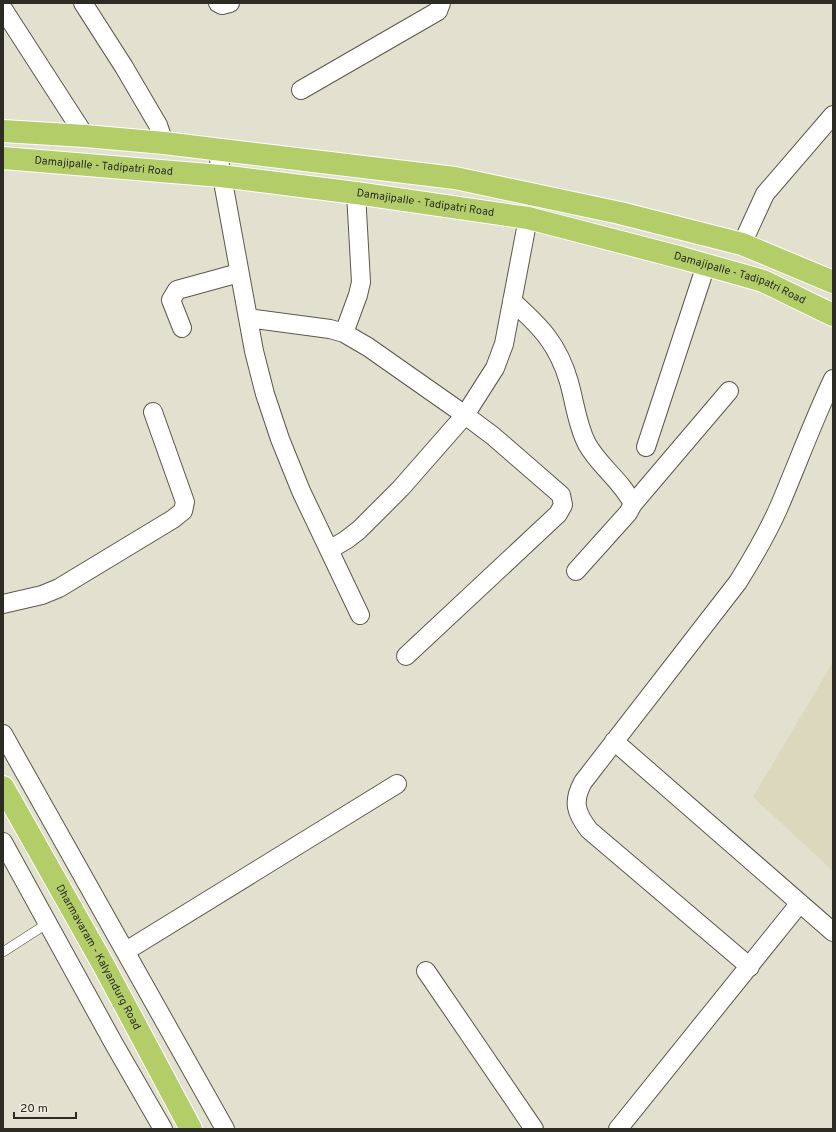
<svg xmlns="http://www.w3.org/2000/svg" width="836" height="1132" viewBox="0 0 836 1132" font-family="Overpass,sans-serif">
<style>
.built{fill:#dbd8be}
.lines{fill:none;stroke-linecap:round;stroke-linejoin:round}
.service-casing{stroke:#5a5848;stroke-width:10}
.minor-casing{stroke:#5a5848;stroke-width:20}
.primary-casing{stroke:#fff;stroke-width:24}
.service{stroke:#fff;stroke-width:9}
.minor{stroke:#fff;stroke-width:18}
.primary{stroke:#b3ce68;stroke-width:22}
.labels{text-anchor:middle;dominant-baseline:central;stroke-width:4;stroke-linejoin:round;paint-order:stroke}
.street-label{font-size:11px;fill:#2c2c25;stroke:#efeddb}
</style>
<rect width="100%" height="100%" fill="#e2e0ce"/>
<!-- built -->
<path class="built" d="M833,662V871L753,797Z"/>
<g class="lines">
<!-- service casing -->
<g class="service-casing">
<path id="service" d="M3,952L48,923"/>
</g>
<!-- minor casing -->
<g class="minor-casing">
<path id="minor" d="M83,3L124,67L158,125L164,143
M218,3L222,5L230,3
M3,9L85,136
M301,90L438,11L441,3
M217,149L254,351L265,394L280,439L301,491L360,615
M742,244L765,194L833,115
M512,301C541,327 558,344 569,382C575,403 577,425 587,444C599,466 622,481 633,504L628,513L576,571
M248,318L330,329L344,333L368,347L465,415L493,436L561,495L563,505L558,514L406,656
M182,328L171,300L177,290L239,273
M344,333L358,295L361,282L356,193
M646,447L706,265
M633,504L729,391
M329,550L346,540L359,530L401,488L465,415L495,368L504,344L528,218
M3,604L42,595L59,588L173,519L183,511L185,502L153,412
M3,734L225,1129
M614,741L833,932
M3,842L114,1044L163,1129
M126,951L397,784
M750,967L589,830C576,813 572,802 583,782L738,582C753,558 767,534 779,507C797,465 813,421 833,379
M426,971L534,1129
M618,1129L800,903"/>
</g>
<!-- primary casing -->
<g class="primary-casing">
<g id="primary">
<path d="M3,131L85,136L164,143L455,178L620,213L742,244L833,282"/>
<path id="s1" d="M3,158L221,176L356,193L528,218L682,258L763,281L833,315"/>
<path id="s2" d="M3,787L104,966L191,1129"/>
</g>
</g>
<!-- service -->
<use href="#service" class="service"/>
<!-- minor -->
<use href="#minor" class="minor"/>
<!-- primary -->
<use href="#primary" class="primary"/>
</g>
<g class="labels">
<!-- street labels -->
<g class="street-label">
<text stroke="none"><textPath href="#s1" startOffset="101">Damajipalle - Tadipatri Road</textPath></text>
<text stroke="none"><textPath href="#s1" startOffset="425">Damajipalle - Tadipatri Road</textPath></text>
<text stroke="none"><textPath href="#s1" startOffset="749">Damajipalle - Tadipatri Road</textPath></text>
<text stroke="none"><textPath href="#s2" startOffset="195">Dharmavaram - Kalyandurg Road</textPath></text>
</g>
</g>
<!-- border -->
<rect width="836" height="1132" fill="none" stroke="#2c2c25" stroke-width="8"/>
<!-- scale -->
<path d="M14 1112v6h62v-6" fill="none" stroke="#2c2c25" stroke-width="2"/>
<text x="20" y="1112" font-size="12" fill="#2c2c25" stroke="#efeddb" stroke-width="3" paint-order="stroke">20 m</text>
</svg>
